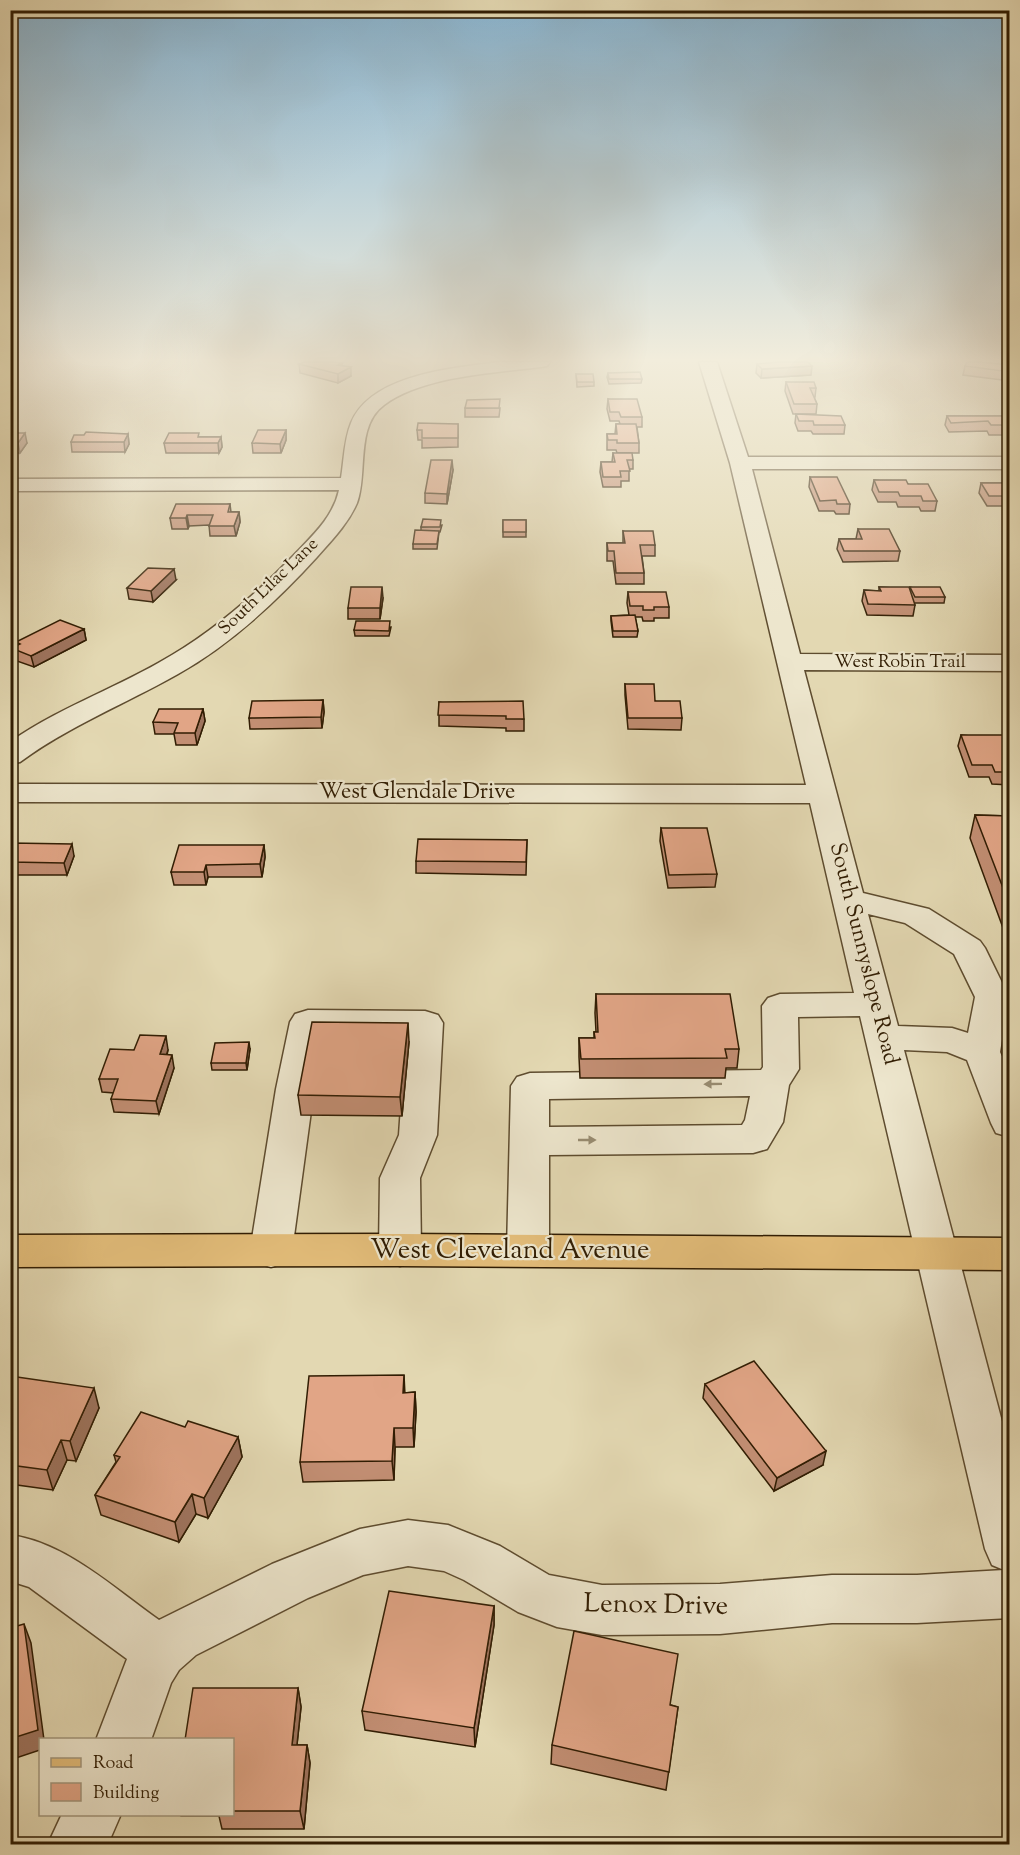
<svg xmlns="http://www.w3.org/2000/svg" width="1020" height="1855" viewBox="0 0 1020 1855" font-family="'Sorts Mill Goudy',serif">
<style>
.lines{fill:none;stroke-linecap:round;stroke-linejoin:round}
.minor-casing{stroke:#5e4c2f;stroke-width:3}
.major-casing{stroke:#311d03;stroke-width:3}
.minor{fill:#ede6cd;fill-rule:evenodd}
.major{fill:#e2bc79;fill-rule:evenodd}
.wall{fill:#c28e73;stroke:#311d03;stroke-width:1.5}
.shaded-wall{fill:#9e745e;stroke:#311d03;stroke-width:1.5}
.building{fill:#e1a586;stroke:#311d03;stroke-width:1.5}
.oneway{fill:#988c72}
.labels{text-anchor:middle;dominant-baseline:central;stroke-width:4.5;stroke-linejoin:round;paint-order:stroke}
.far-street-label{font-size:18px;fill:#311d03;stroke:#ede6cd}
.street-label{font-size:22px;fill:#311d03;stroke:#ede6cd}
.near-street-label{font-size:27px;fill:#311d03;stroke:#ede6cd}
</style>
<rect width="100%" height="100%" fill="#e3d8b2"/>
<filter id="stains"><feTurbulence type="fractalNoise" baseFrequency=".00333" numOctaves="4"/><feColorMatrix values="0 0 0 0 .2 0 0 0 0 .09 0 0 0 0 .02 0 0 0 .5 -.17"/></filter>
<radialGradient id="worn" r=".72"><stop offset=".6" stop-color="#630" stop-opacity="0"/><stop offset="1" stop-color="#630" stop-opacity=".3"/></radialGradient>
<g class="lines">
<!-- minor casing -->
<g class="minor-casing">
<path id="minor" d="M499,362H550L547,366L541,367C494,373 423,376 384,405C355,426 368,474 357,503C348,524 331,541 317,557C276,602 231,644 178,674C125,704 69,726 20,762L10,764V742C57,709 111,690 160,662C209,635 253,597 292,557C311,537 333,518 339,490L10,491V479L341,478C344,460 344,440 351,423C371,374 454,368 499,362Z
M699,362H717L748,457H1010V469H752L800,654L1010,655V671L804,670L863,893L929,909L980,941L985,948L1009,997L1000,1052L1010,1075V1137L996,1133L991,1123L967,1060L947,1052L904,1050L1010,1452V1618L917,1623H832L720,1634L602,1635L557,1627L518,1612L464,1580L444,1571L408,1566L363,1575L308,1598L196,1655L179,1670L171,1683L151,1740H96L127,1659L29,1587L10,1581V1535C65,1542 115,1589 159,1620L272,1564L342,1536L360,1529L408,1520L448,1525L500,1546L549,1575L602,1585L720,1584L832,1575H917L1004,1570L992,1565L985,1549L860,1016L798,1017L799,1069L789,1085L783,1122L767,1149L753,1153L549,1155V1250L543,1261L528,1266L513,1261L507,1250L511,1086L517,1077L530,1073L761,1070L763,1067L762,1006L768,998L780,994L854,993L810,803L10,802V784L806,785L730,463ZM868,914L905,923L954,954L975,997L968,1033L952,1028L898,1026ZM750,1096L745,1120L742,1125L549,1127V1099Z
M308,1010L425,1011L438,1015L443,1023L437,1135L420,1178L421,1250L415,1261L400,1266L385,1261L379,1250L380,1178L399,1135L406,1035L324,1034L314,1089L292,1251L286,1263L271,1267L256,1263L250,1251L276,1089L290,1022L295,1014Z
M62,1814H121L108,1844H48Z"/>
</g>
<!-- major casing -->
<g class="major-casing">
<path id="major" d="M400,1234L1010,1238V1270L400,1266L10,1267V1235Z"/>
</g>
<!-- minor -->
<use href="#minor" class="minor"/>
<!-- major -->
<use href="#major" class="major"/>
</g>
<!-- wall -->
<path class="wall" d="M342,363V366L351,376L338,383L300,373L299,364Z
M757,364L811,375L761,378L756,373Z
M1010,365V381L963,375L965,366Z
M608,373L642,379L641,383L609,384L607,377Z
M576,374L594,382V386L577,387Z
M786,382L816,388L815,397H814L817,404L816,414H793L785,391Z
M608,399L642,417V427H637L639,443V453H617L616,450H607V434H615L616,424H620L619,421H610L607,409Z
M465,408H500L499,417H465Z
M796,414L845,425L844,434H813L811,431H798L795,423Z
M947,416H1010V435H989L987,431L949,432L945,425Z
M458,424V447L422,448V440H418L417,430Z
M286,430V440L281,453H253L252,443Z
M10,433L27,443L20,453H10Z
M128,434L129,444L125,452H72L71,442Z
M200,437H221L222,447L219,453H166L164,443Z
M613,453L633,460V469H629V481H621V487H603L600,472L601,462H612Z
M453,470L447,504L425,503V493Z
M810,477L850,504L849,514H836L834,511H819L809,487Z
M874,480L908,484L937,501L935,511H921L919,507H898L896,502H878L872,490Z
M981,483H1010V506H987L979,493Z
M230,504L231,512H239L240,522L236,536H210L209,525L189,526L188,529H172L170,518Z
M503,520H526V537H503Z
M442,525L440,532H439L437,549H413V544L421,530V527Z
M858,529L900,551L898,561L843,562L837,549L839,539H856Z
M623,531L655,545V556H642L644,573V584H616L613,561H607V543H623Z
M176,580L153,602L129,599L127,588Z
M879,587L910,589V587L945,597L944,603H914L915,605L913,616L867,615L862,601L864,590L879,591Z
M628,592L669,607V618H654V621H643L642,617H635L638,631L637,637H613L611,621V616L629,615L627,603Z
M383,598L380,619H348V608Z
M391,627L389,636H355L354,630Z
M84,629L86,640L34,667L14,660L11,648L16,646V642Z
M625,684L655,701L682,718L681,730L628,729L625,695Z
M323,700L324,712L322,728L250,729L249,718Z
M439,702L524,719V731H506V728L439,726Z
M203,709L205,721L197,745H176L174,734H155L153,722Z
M961,735L1010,740V785L992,784L989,777H969L958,746Z
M975,815L1010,816V947L970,838Z
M661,828L717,874L715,887L668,888L660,841Z
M527,840L526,875L416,873V861Z
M10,843L74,856L67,875H10Z
M264,845L265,857L262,877H208L206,885H174L171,872Z
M596,994L739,1049L737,1068H726L725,1078H580L579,1057V1038H594V1032H596L595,1013Z
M409,1042L402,1116L301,1115L298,1095Z
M250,1049L247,1070H212L211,1063Z
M134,1050H168L167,1055L174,1068L159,1114L114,1112L111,1099L114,1093L102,1092L99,1079Z
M10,1376L99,1408L76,1461L67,1460L53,1490L10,1484Z
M705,1384L823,1465L774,1491L703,1398Z
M415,1392L416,1412L414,1447H395L394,1480L303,1482L300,1462L405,1393Z
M185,1427L238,1437L242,1457L208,1518L196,1514L179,1542L101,1515L95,1495L116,1462L114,1455Z
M494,1606V1625L475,1747L365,1730L362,1711Z
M298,1688L301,1707L297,1745H307L310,1763L304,1829H222L219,1816H181L180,1815H232V1740Z
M671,1705L678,1707L666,1790L551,1764L552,1745Z"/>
<!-- shaded-wall -->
<path class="shaded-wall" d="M342,363V372L351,367V376L338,383V365Z
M812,366L811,375L761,378L762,369Z
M286,430V440L281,453L280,444Z
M25,433L27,443L20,453L18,443Z
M128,434L129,444L125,452L124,442Z
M221,437L222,447L219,453L218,443Z
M452,460L453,470L447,504V494Z
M239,512L240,522L236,536L234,526Z
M187,515L189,526L188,529L186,518Z
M174,569L176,580L153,602L151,591Z
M382,587L383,598L380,619V608Z
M84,629L86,640L34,667L31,656Z
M323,700L324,712L322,728L321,717Z
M203,709L205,721L197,745L195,733Z
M72,844L74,856L67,875L64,863Z
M264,845L265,857L262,877L260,864Z
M206,865L208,877L206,885L204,872Z
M408,1023L409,1042L402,1116L400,1097Z
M166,1036L168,1050L162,1068L160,1054Z
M249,1042L250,1049L247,1070L246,1063Z
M172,1055L174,1068L159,1114L156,1101Z
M404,1375L405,1395L403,1393Z
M94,1388L99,1408L76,1461L70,1441Z
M415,1392L416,1412L414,1447L413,1428Z
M394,1428L395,1447L394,1480L392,1461Z
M238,1437L242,1457L208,1518L204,1498Z
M61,1440L67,1460L53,1490L47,1470Z
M826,1451L823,1465L774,1491L777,1478Z
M192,1494L196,1514L179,1542L175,1522Z
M494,1606V1625L475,1747L474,1728Z
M24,1624L31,1643L44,1740H40V1750L10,1760V1739Z
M298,1688L301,1707L295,1763L292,1745Z
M307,1745L310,1763L304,1829L300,1811Z"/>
<!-- building -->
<path class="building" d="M304,362H332L342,363L338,365L351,367L338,374L299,364Z
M779,362H808L812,366L762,369L757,364Z
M967,362H979L1010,365V372L965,366Z
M640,372L642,379H609L608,373Z
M576,374H593L594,382H577Z
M786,382H814L816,388H810L817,404H794Z
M500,399L499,408H465L467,400Z
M608,399H637L642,417H621L619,412H610Z
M796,414L841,416L845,425H814L813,421H799Z
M947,416H1010V425H991L988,421L951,423Z
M418,423L458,424V438H422V430H417Z
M616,424H636L639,443H617V440H608L607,434H617Z
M258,430H286L280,444L252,443Z
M86,432L128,434L124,442H71L74,435H84Z
M10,433H25L18,443H10Z
M169,433H199L198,437H221L218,443H164Z
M613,453H632L633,460H627L630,471H620L621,477H603L601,462H615Z
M431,460H452L447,494L425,493Z
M810,477H837L850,504H837L836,500L820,501Z
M874,480H906L908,484H928L937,501H923L921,496H900L898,492H879Z
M981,483H1010V496H989Z
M176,504H230L228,512H239L234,526H209L213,515H187L186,518H170Z
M423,519L441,520L440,527H421Z
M503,520H526V532H503Z
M858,529H889L900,551H844L839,539H862Z
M415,530L439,531L437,544H413Z
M623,531H653L655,545H640L644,573H616L614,551H608L607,543H625Z
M148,568L174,569L151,591L127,588Z
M351,587H382L380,608H348Z
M879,587H909L915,605L868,604L864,590L881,591Z
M910,587H940L945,597H915Z
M628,592H666L669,607H654V610H643V606H630Z
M635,615L638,631H613L611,616Z
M60,620L84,629L31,656L11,648L20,644L16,642Z
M356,621H390L389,631L354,630Z
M625,684H654L655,701H680L682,718H628Z
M323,700L321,717L249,718L252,701Z
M523,701L524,719H506V716L438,715L439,702Z
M159,709H203L195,733H174L178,723L153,722Z
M961,735H1008L1010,740V772H995L992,765H972Z
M975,815L1010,816V906Z
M661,828H707L717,874L669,875Z
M418,839L527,840L526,862L416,861Z
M10,843L72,844L64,863L10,862Z
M179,845H264L260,864L206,865L204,872H171Z
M596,994H730L739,1049H725L727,1058L581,1059L579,1038H595L594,1032H598Z
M312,1022L408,1023L400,1097L298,1095Z
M140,1035L166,1036L160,1054L172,1055L156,1101L111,1099L118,1079H99L110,1049L134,1050Z
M249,1042L246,1063H211L215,1043Z
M754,1361L826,1451L777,1478L705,1384Z
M404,1375L403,1393L415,1392L413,1428H394L392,1461L300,1462L309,1376Z
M10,1376L94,1388L70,1441L61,1440L47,1470L10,1465Z
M141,1412L185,1427L188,1421L238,1437L204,1498L192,1494L175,1522L95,1495L120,1457L114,1455Z
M389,1591L494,1606L474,1728L362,1711Z
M24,1624L38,1730L10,1739V1628Z
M574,1631L678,1654L670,1705L678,1707L669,1772L552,1745Z
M193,1688H298L292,1745H307L300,1811H232V1740H185Z"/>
<!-- one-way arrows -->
<defs><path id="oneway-solid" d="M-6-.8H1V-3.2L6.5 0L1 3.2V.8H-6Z" transform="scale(1.5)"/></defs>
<g class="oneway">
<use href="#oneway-solid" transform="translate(713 1084) rotate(179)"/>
<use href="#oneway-solid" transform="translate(587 1140)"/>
</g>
<!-- sky -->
<linearGradient id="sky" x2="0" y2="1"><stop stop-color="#88b6d4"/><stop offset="0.58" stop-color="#f2eddc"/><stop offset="1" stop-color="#f2eddc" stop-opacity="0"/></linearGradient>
<rect width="1020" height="621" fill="url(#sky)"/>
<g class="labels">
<!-- far-street labels -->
<g class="far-street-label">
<text transform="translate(269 587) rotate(-44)">South Lilac Lane</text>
<text x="900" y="663">West Robin Trail</text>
</g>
<!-- street labels -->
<g class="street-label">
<text x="417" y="793">West Glendale Drive</text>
<text transform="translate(863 954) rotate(76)">South Sunnyslope Road</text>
</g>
<!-- near-street labels -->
<g class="near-street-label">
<text x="510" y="1251">West Cleveland Avenue</text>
<text transform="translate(656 1606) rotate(1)">Lenox Drive</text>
</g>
</g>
<!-- margin -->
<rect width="1020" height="1855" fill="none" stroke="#e3d8b2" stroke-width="36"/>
<rect x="12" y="12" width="996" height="1831" fill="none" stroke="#311d03" stroke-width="3"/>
<rect x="18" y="18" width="984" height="1819" fill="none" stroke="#311d03" stroke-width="1.5"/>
<!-- legend -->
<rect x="39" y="1738" width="195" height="78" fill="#ede6cd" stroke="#a2967c" stroke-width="1.5"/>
<rect x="51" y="1758" width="30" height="9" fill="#e2bc79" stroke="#a2967c" stroke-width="1.5"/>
<text x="93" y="1768" font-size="18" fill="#311d03">Road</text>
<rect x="51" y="1783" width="30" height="18" fill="#e1a586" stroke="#a2967c" stroke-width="1.5"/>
<text x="93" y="1798" font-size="18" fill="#311d03">Building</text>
<rect width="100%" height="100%" filter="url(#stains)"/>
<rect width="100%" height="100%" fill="url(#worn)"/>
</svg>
